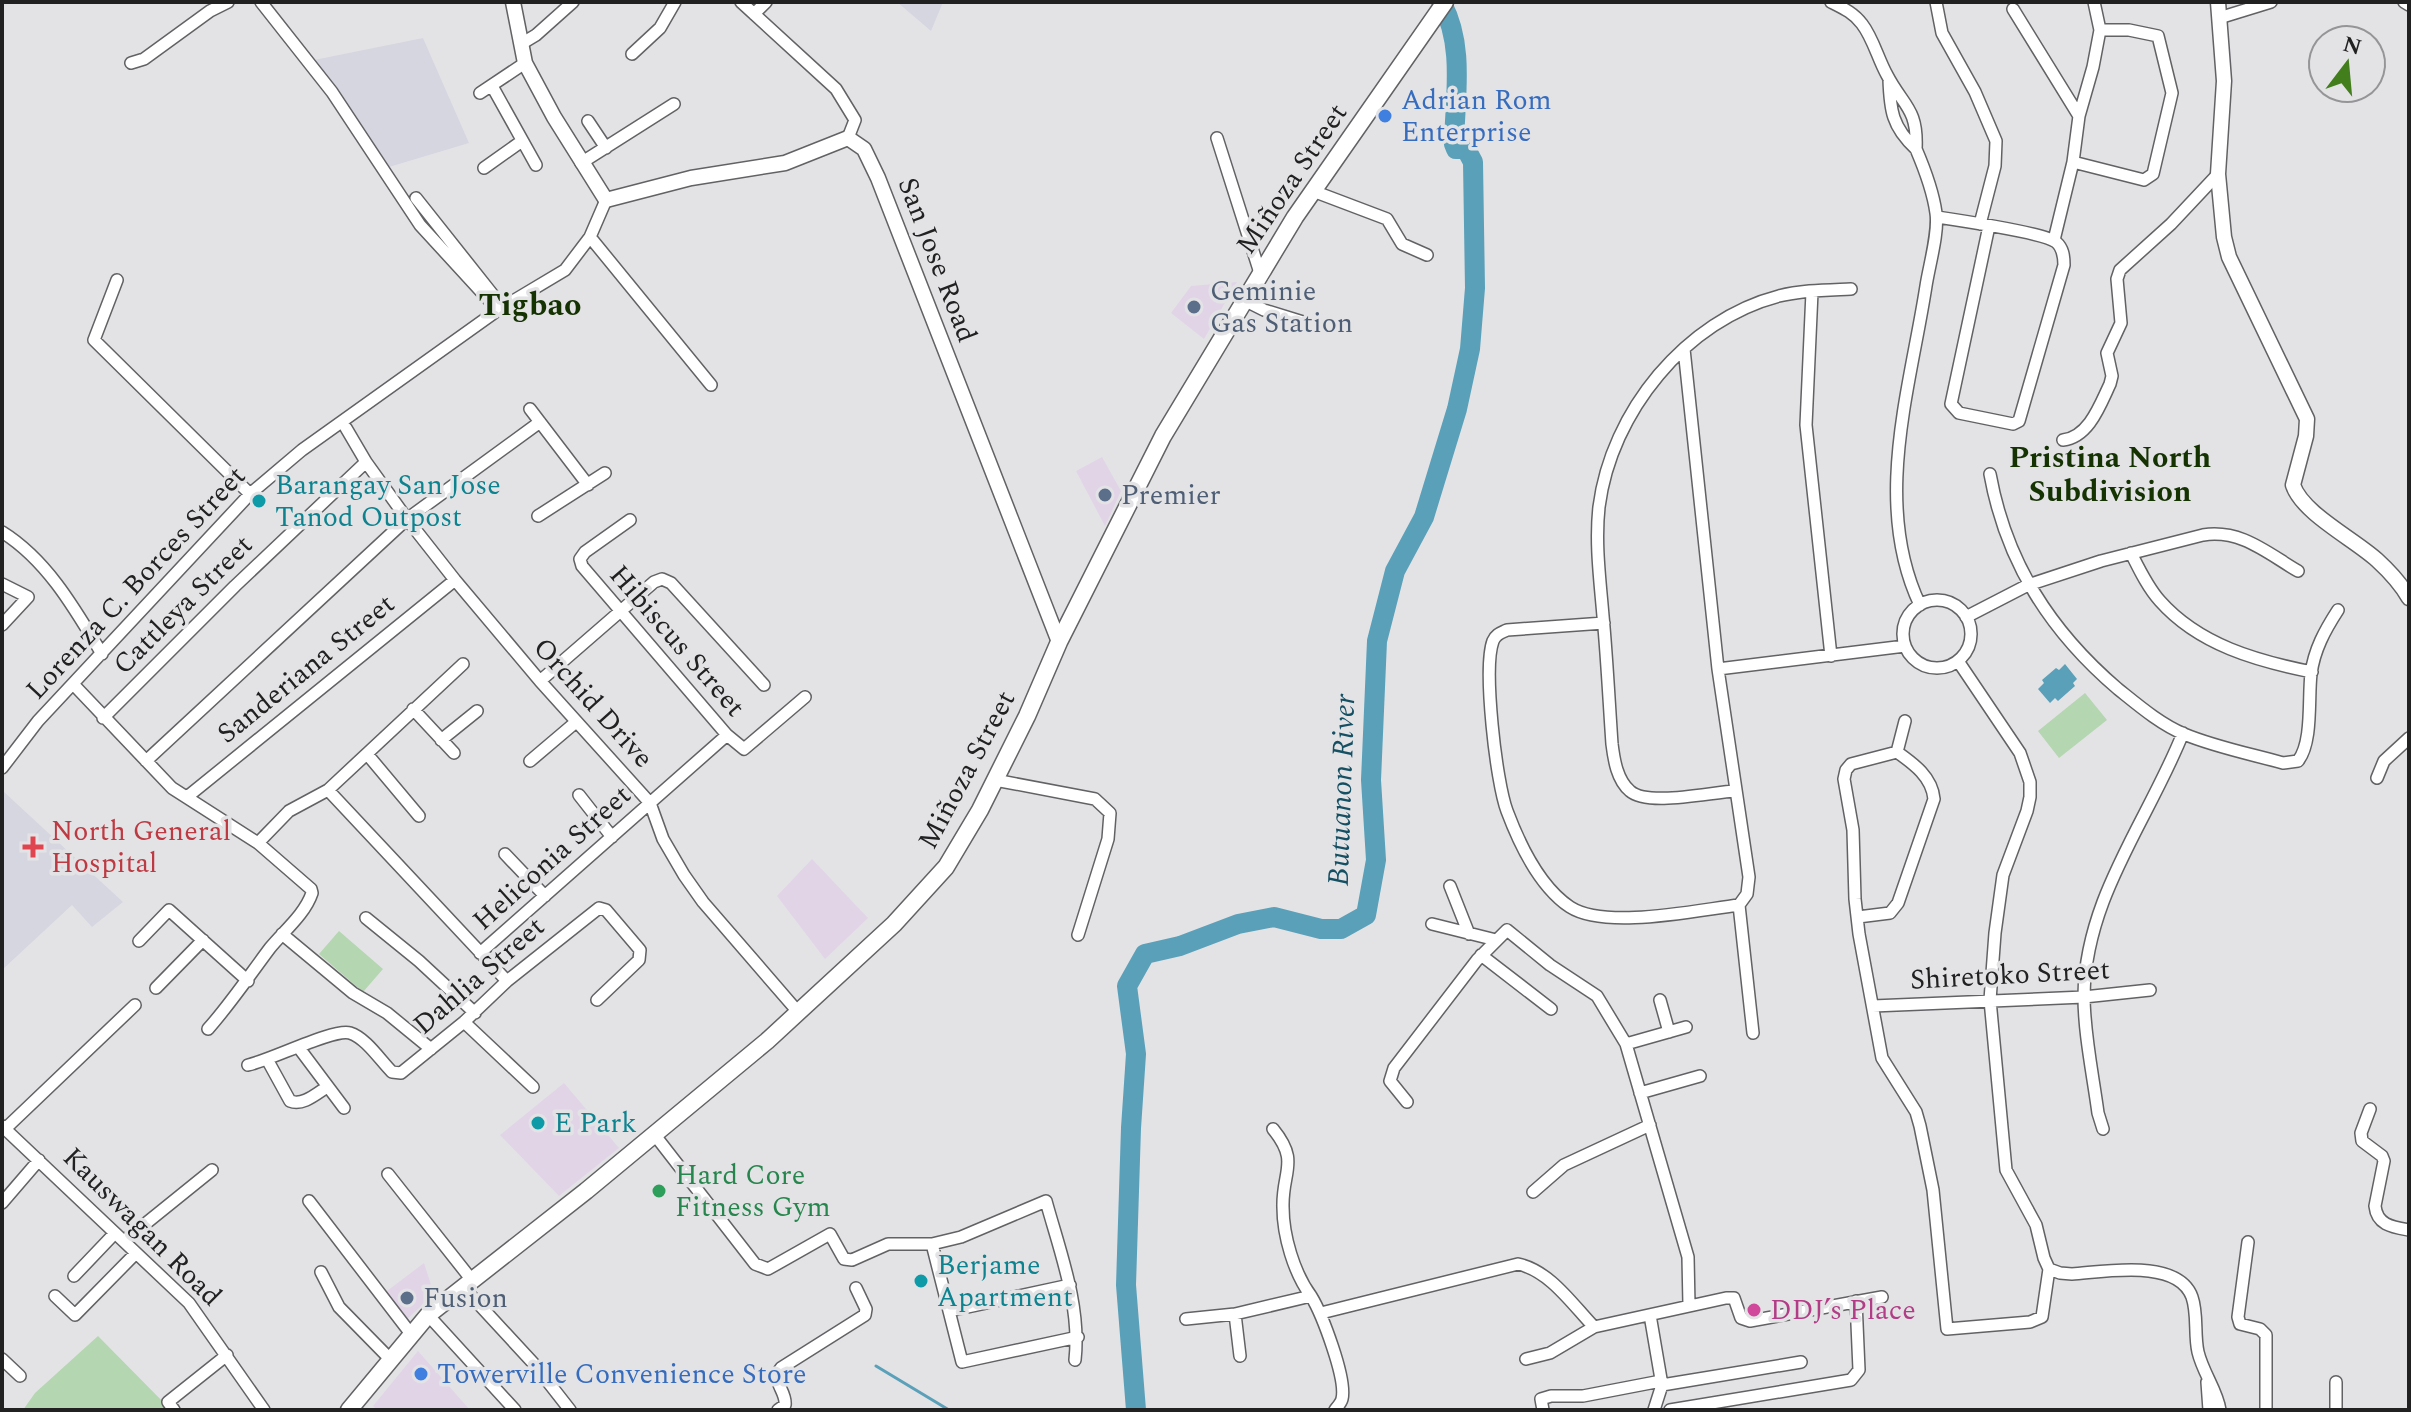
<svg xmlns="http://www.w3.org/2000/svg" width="2411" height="1412" viewBox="0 0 2411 1412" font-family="Spectral,serif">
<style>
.commercial{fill:#e1d4e7}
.built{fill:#d6d6e1}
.green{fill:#b4d6b0}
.water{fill:#5aa0b9}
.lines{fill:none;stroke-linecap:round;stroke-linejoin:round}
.stream{stroke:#5aa0b9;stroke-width:3}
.river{stroke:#5aa0b9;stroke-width:20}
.minor-casing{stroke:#626265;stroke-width:14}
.tertiary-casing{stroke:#626265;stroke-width:17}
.secondary-casing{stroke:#626265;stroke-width:19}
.minor{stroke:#fff;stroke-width:11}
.tertiary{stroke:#fff;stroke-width:14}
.secondary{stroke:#fff;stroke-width:16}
.shop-dot{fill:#3f7fe0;stroke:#e3e3e6;stroke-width:3}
.service-dot{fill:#5c6f8a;stroke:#e3e3e6;stroke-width:3}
.culture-dot{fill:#0f9aa8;stroke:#e3e3e6;stroke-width:3}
.health-dot{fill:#e0444e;stroke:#e3e3e6;stroke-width:3}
.leisure-dot{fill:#2e9e5b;stroke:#e3e3e6;stroke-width:3}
.hotel-dot{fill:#d1479c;stroke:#e3e3e6;stroke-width:3}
.labels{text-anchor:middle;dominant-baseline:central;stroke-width:7;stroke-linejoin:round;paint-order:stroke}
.shop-label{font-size:28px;fill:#366cbe;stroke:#e3e3e6;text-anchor:start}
.street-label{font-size:28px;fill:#212122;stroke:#e3e3e6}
.service-label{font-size:28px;fill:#4e5e75;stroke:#e3e3e6;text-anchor:start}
.culture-label{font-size:28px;fill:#0d838f;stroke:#e3e3e6;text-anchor:start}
.health-label{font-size:28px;fill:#be3a42;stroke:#e3e3e6;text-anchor:start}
.leisure-label{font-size:28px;fill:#27864d;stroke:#e3e3e6;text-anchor:start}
.hotel-label{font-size:28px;fill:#b23c85;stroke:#e3e3e6;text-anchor:start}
.neighbourhood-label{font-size:30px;font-weight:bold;fill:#153203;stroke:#e3e3e6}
.water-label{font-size:30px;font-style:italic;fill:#154f62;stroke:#e3e3e6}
.quarter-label{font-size:32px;font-weight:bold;fill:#153203;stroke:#e3e3e6}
</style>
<rect width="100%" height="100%" fill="#e3e3e6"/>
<!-- commercial -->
<path class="commercial" d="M1237,282L1204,339L1171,313L1191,286Z
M1102,457L1121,491L1105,526L1076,471Z
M812,859L868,918L825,959L777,896Z
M564,1083L619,1148L559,1196L500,1135Z
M424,1263L434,1294L404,1322L383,1294Z
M418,1351L470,1410H377L373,1406Z"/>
<!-- built -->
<path class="built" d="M897,2H943L931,31Z
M423,38L469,143L389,167L314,60Z
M3,791L123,902L92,927L72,905L2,970Z"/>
<!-- green -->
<path class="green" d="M2085,693L2107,720L2059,758L2038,731Z
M339,931L383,969L363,992L319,954Z
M98,1336L171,1410H23L35,1393Z"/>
<!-- water -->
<path class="water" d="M2065,664L2077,679L2073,683L2075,686L2058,701L2055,698L2050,703L2038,689L2044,683L2042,680L2056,668L2059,670Z"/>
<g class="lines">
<!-- stream -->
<path class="stream" d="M876,1366L949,1410"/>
<!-- river -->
<path class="river" d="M1136,1410L1126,1285L1131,1128L1136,1054L1127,986L1145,954L1180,946L1238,924L1274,917L1321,929H1341L1366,915L1376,860L1371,780L1377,641L1395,571L1424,517L1457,409L1470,349L1475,288L1473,162L1466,149H1456L1454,144C1455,97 1465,44 1441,2"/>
<!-- minor casing -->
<g class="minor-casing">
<path id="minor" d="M261,2L332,92L420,225L498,310
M741,2L836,89L855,120L848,138
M1831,2C1843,8 1854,13 1862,24C1873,38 1878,59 1887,75C1903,106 1918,108 1916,149C1892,127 1890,110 1889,79
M1936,2L1942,33L1975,92L1996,141L1995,166L1980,224
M2404,2L2409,5
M2013,9L2079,116
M754,14L766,2
M2219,18L2271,2
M521,44L536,35L573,2
M632,54L660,28L675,2
M131,63L144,59L210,11L228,2
M492,86L536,165
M480,93L525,63
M588,121L606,148
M1217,138L1260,273
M1916,149C1925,170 1933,191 1936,213C1939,232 1929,266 1926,286C1910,389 1872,504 1920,605
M2073,162L2144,180L2153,174L2172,93L2158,36L2129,30H2100
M581,163L674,104
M484,168L522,141
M1313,191L1387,219L1402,244L1427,255
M416,198L493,295
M1937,217C1957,220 2044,233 2056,242C2063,248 2064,256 2064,265L2019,421L2013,424L1959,413L1951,404L1989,226
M590,237L711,385
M2054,240L2073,162L2079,116L2093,67L2100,30L2094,2
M117,280L94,340L250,494
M1812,292L1806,425L1831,656
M1244,300L1264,310L1303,322
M530,409L588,485
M346,428L366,462L407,519L455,580L540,681L650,803L663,839L684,875L703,902L799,1013
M2063,440C2089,437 2100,405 2110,384L2112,376L2107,353L2121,323L2117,279L2120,270L2171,224L2218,174
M1990,474C2006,562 2050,631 2118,689C2138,705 2160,724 2184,734C2215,747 2251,754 2283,763L2298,761C2313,742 2308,698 2311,674C2314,650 2325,630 2338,610
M538,516L605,473
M630,520L585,552L580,559L582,566L727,735L744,749L805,697
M2,532C47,560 75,609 102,654
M2131,553C2139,569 2148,588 2160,601C2199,645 2257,661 2312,672
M2,584L28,597L2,625
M1903 634a34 34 0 1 1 68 0a34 34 0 1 1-68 0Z
M1966,617L2028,585L2101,561L2203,535C2241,529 2267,553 2298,571
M1604,623L1507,630C1501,633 1496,634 1493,641C1483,668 1496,782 1507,811C1519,843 1540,887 1570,907C1606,930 1697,910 1739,905L1747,894L1749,877L1718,669L1684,349
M1718,669L1905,646
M540,681L654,582L662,579L671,583L764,685
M74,685L172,788L258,843L311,889L312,893C305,914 284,931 270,948C249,976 231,1003 208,1029
M413,709L454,753
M103,718L235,586L366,462
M441,740L477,711
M1897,752L1905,721
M367,754L419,816
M146,761L407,519L540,422
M530,761L576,722
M2,768L38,721L250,494L302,450L498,310L565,270L590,237L606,200
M2377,778L2384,761L2409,738
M995,780L1095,799L1110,813L1108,839L1078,935
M328,790L507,981
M1736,791C1711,792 1648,807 1630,791C1617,780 1614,760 1612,744C1609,701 1607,659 1603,616C1600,580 1595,543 1599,507C1611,412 1686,320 1779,296C1802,290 1828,290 1851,289
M579,795L612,837
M187,797L455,580
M258,843L289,811L328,790L463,664
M505,854L545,896
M1450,886L1469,934
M1739,905L1753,1033
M1858,917L1890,913L1898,903L1934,799C1932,777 1914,764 1897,752L1851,764L1846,770L1844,779L1853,830L1855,899L1859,934L1882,1058L1916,1112L1920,1126L1933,1190L1947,1329L2030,1322L2042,1317L2049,1269L2044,1258L2036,1225L2006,1170L1990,1000L1995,933L2003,875L2027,811L2030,797V782L2020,753L1958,661
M366,918L419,961L475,1013
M1432,924L1496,940
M282,934L353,993L387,1013L431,1049
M139,941L169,910L248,981
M480,953L727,735
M1481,955L1551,1009
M156,988L203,940
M1660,1000L1669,1032
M1873,1006L2084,997L2150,990
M464,1022L533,1087
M1626,1044L1686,1027
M299,1048L344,1108
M268,1061L290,1101C303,1106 316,1094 327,1087
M248,1065C271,1060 334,1028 350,1033C366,1038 380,1060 392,1072L401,1073L464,1022L507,981L599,908L606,910L640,950L639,960L597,1000
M1640,1093L1700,1076
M1407,1102L1390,1081L1394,1068L1477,960L1507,930L1550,965L1597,996L1626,1044L1688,1257L1689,1305
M2370,1109L2361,1133L2362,1141L2382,1156L2384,1161L2375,1206C2377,1225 2392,1227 2409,1230
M2,1126L189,1303L264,1410
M5,1129L135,1005
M1273,1129C1300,1162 1282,1171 1283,1207C1283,1236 1294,1273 1311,1296
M2103,1129L2098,1113C2093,1075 2084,1034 2084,996C2085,898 2148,821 2183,733
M654,1134L755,1264L768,1269L830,1234L844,1259L852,1260L888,1244H932L961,1237L1046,1201C1060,1252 1081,1306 1075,1360
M388,1174L471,1279
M1533,1192L1564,1165L1650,1125
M309,1201L411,1334
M2,1203L39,1160
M124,1241L212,1170
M2248,1242L2238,1317L2240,1324L2260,1329L2266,1335V1410
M932,1244L962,1362L1078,1337
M2049,1269L2060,1273L2072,1274C2104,1272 2178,1258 2192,1297C2198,1314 2194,1334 2198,1352C2203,1373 2217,1390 2220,1410
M321,1272L339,1307L390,1359
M74,1276L115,1233
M462,1286L534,1364L570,1410
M55,1296L75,1315L136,1253
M949,1311L1070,1285
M1321,1313L1518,1264C1550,1271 1572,1304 1594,1327L1726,1298H1734L1741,1318L1750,1321L1882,1297
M1235,1314L1240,1356
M428,1315L515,1410
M1650,1315L1662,1385L1654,1410
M1186,1319L1235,1314L1311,1296C1322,1314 1347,1379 1342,1399C1341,1403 1338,1406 1335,1410
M2,1359L20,1376
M1526,1359L1550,1353L1594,1327
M2207,1382L2209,1410
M2336,1382V1410
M1662,1385L1801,1362
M174,1410L168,1402L227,1355
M778,1410L785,1405C787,1391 770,1381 781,1368L865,1315L866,1309L856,1288
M1543,1410L1541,1399L1551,1396H1583L1661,1381
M1670,1410L1851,1380L1859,1370L1856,1301"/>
</g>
<!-- tertiary casing -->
<g class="tertiary-casing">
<path id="tertiary" d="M513,2L525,63L554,117L606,200L691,178L785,163L848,138L864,149L878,178L1059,642
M2218,2L2224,81L2218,174L2224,237L2229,257L2307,419L2306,436L2293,485C2302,513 2354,539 2377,560C2389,571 2401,584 2409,598"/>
</g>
<!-- secondary casing -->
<g class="secondary-casing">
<path id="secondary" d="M349,1410L428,1315L586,1191L767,1041L894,924L946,867L980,810L1027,716L1059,642L1163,436L1295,217L1445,2"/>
</g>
<!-- minor -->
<use href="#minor" class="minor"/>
<!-- tertiary -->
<use href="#tertiary" class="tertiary"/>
<!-- secondary -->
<use href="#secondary" class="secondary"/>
</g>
<!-- markers -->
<g class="shop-dot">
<circle cx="1385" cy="116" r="8"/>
<circle cx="421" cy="1374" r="8"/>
</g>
<g class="service-dot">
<circle cx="1194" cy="307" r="8"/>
<circle cx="1105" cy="495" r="8"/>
<circle cx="407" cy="1298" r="8"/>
</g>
<g class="culture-dot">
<circle cx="259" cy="501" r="8"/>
<circle cx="538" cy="1123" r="8"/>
<circle cx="921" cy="1281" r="8"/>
</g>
<path class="health-dot" d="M29 835h8v8h8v8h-8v8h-8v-8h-8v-8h8z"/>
<circle class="leisure-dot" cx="659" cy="1191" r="8"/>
<circle class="hotel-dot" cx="1754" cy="1310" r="8"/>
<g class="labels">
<!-- shop labels -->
<g class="shop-label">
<text x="1401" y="100">Adrian Rom<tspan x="1401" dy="32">Enterprise</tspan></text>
<text x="437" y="1374">Towerville Convenience Store</text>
</g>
<!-- street labels -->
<g class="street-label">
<text transform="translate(1292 179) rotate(-56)">Miñoza Street</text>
<text transform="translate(937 260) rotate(69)">San Jose Road</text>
<text transform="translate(136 583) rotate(-47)">Lorenza C. Borces Street</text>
<text transform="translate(183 605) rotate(-45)">Cattleya Street</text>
<text transform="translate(677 641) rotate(49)">Hibiscus Street</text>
<text transform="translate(306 669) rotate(-39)">Sanderiana Street</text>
<text transform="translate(593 703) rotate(48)">Orchid Drive</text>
<text transform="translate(967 770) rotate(-62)">Miñoza Street</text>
<text transform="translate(552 858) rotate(-42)">Heliconia Street</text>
<text transform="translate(2010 975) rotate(-3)">Shiretoko Street</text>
<text transform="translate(479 976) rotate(-41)">Dahlia Street</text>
<text transform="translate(142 1227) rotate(45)">Kauswagan Road</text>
</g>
<!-- service labels -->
<g class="service-label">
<text x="1210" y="291">Geminie<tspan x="1210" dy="32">Gas Station</tspan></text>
<text x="1121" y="495">Premier</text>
<text x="423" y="1298">Fusion</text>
</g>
<!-- culture labels -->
<g class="culture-label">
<text x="275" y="485">Barangay San Jose<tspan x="275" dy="32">Tanod Outpost</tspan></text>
<text x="554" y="1123">E Park</text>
<text x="937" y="1265">Berjame<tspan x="937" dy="32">Apartment</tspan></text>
</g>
<!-- health labels -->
<g class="health-label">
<text x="51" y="831">North General<tspan x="51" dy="32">Hospital</tspan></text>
</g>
<!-- leisure labels -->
<g class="leisure-label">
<text x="675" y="1175">Hard Core<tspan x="675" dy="32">Fitness Gym</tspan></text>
</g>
<!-- hotel labels -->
<g class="hotel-label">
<text x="1770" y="1310">DDJ’s Place</text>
</g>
<!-- neighbourhood labels -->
<g class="neighbourhood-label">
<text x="2110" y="458">Pristina North<tspan x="2110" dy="34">Subdivision</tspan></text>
</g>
<!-- water labels -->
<g class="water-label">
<text transform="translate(1342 790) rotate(-88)">Butuanon River</text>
</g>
<!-- quarter labels -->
<g class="quarter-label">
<text x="530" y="305">Tigbao</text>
</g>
</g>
<!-- border -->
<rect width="2411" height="1412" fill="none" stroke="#212122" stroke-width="8"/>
<!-- north arrow -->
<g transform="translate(2347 64) rotate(16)"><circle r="38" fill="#e3e3e6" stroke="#959598" stroke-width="2"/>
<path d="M0-6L14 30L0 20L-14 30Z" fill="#427e1b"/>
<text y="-12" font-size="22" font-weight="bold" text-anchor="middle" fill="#212122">N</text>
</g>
</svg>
